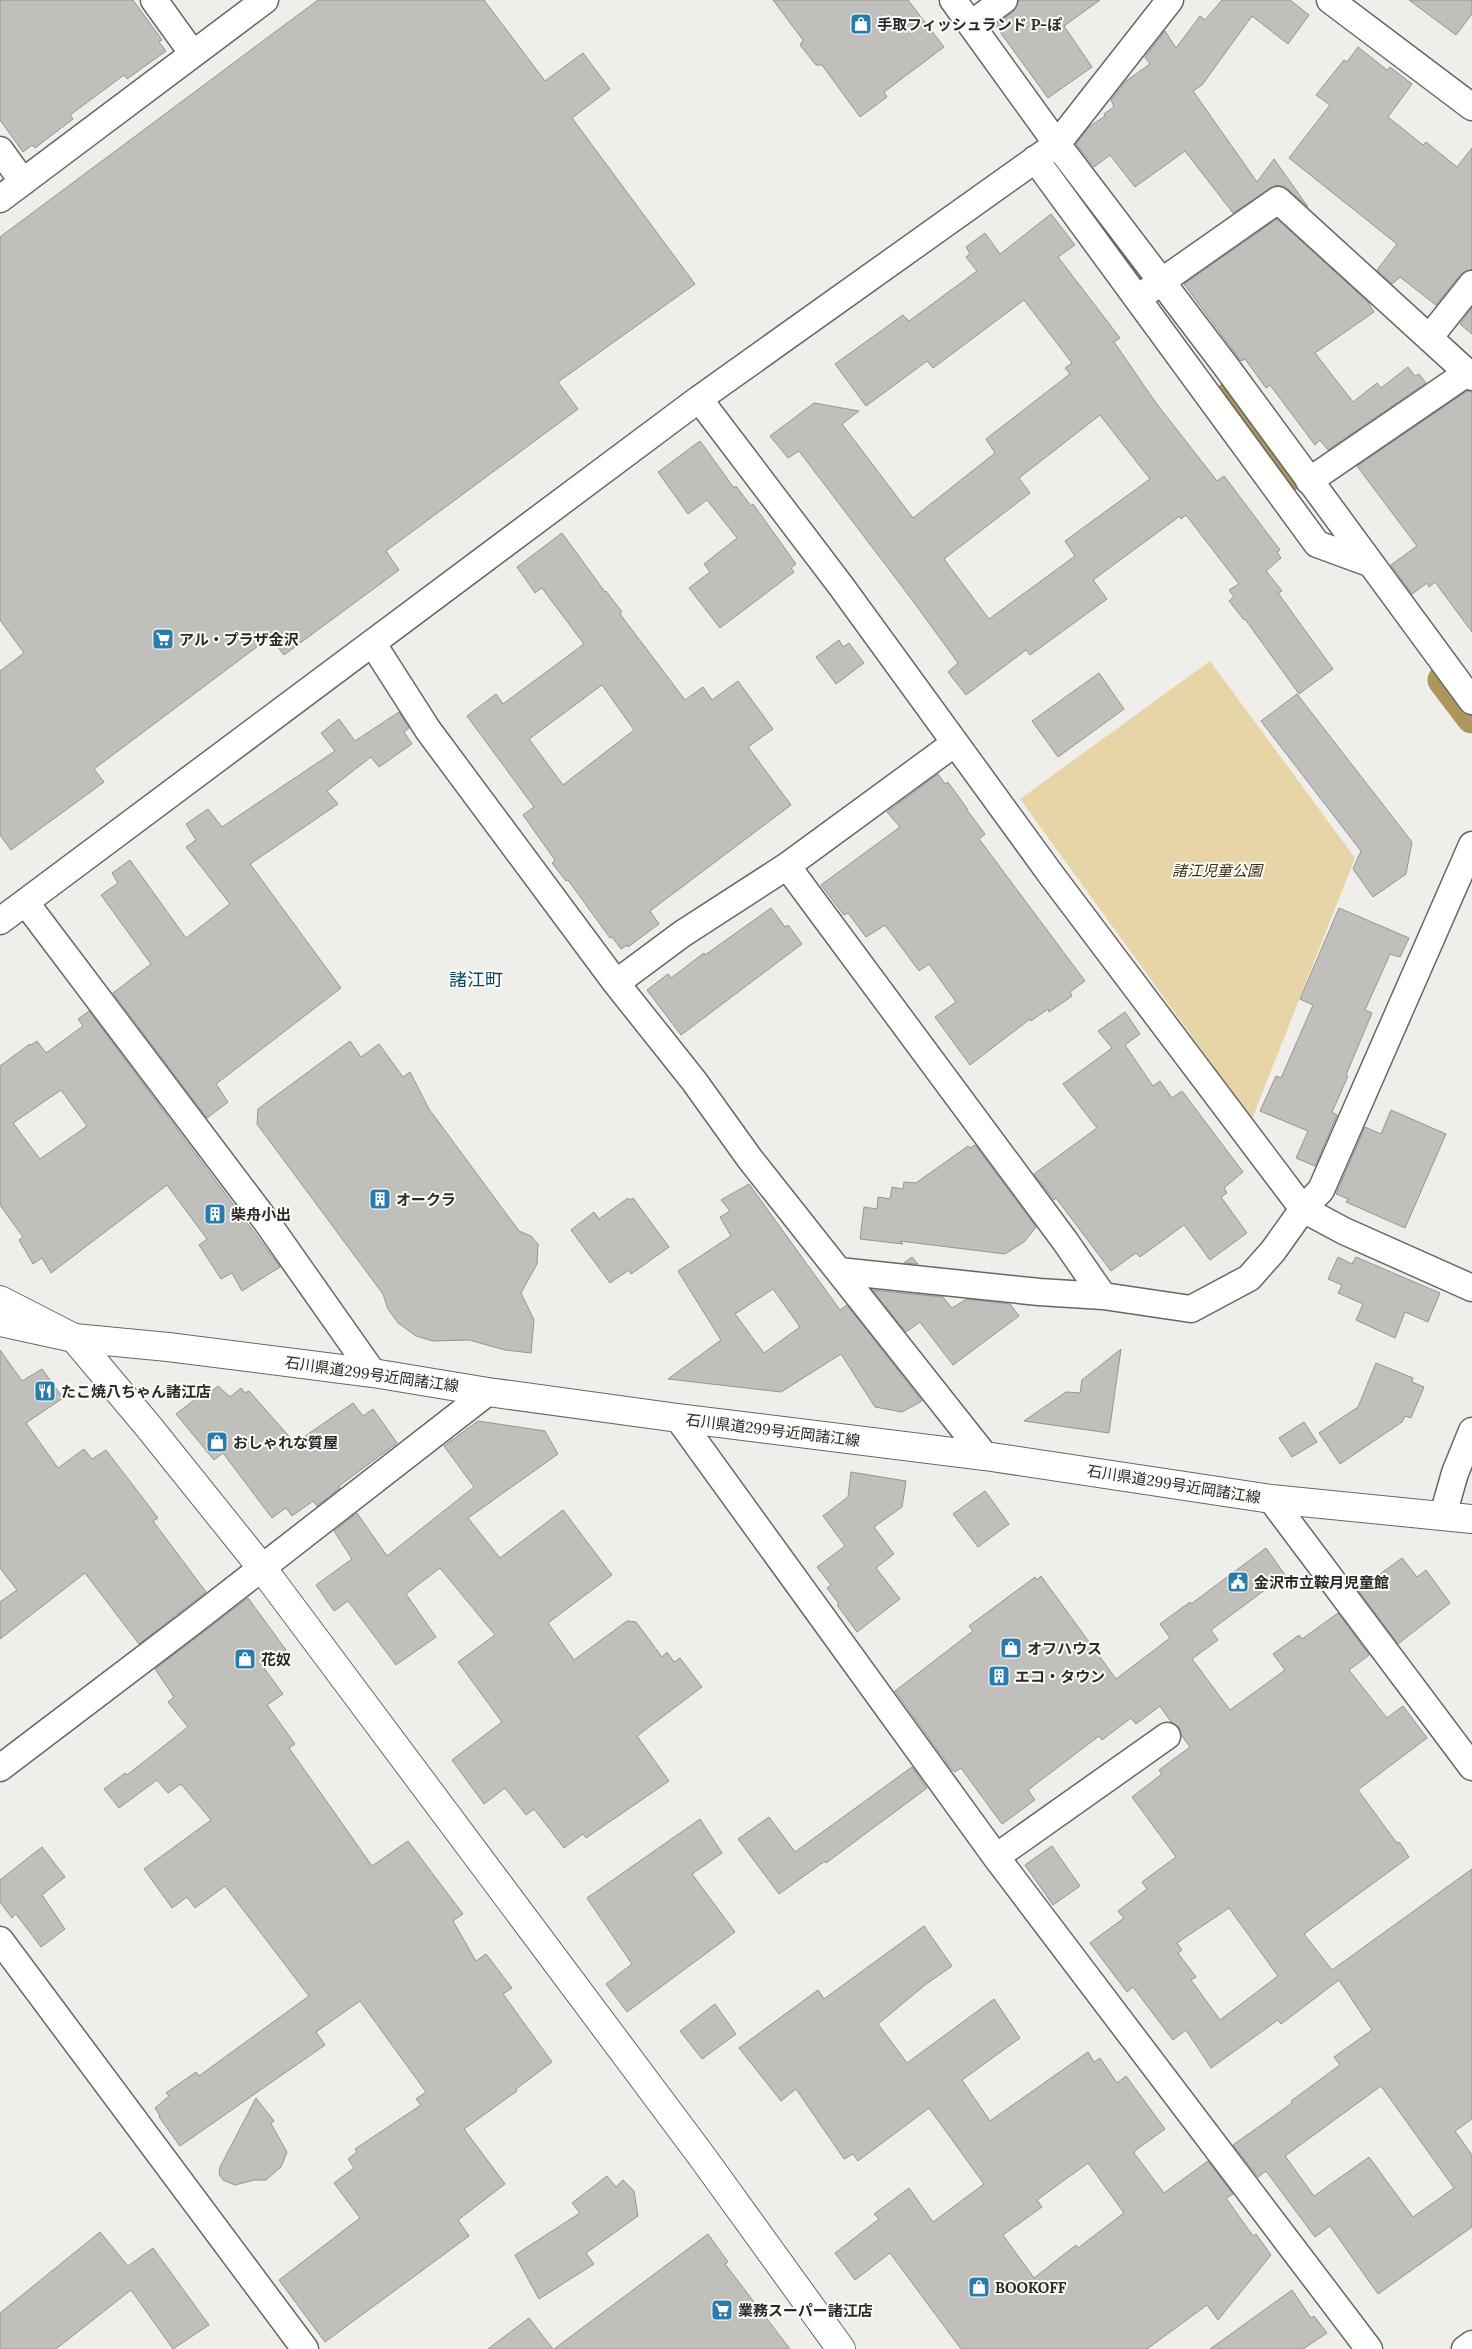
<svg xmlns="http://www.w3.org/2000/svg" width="1472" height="2349" viewBox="0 0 1472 2349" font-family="Lora,'Noto Sans JP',serif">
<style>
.green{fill:#e8d5a7}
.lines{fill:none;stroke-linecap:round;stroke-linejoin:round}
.canal{stroke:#ad965c;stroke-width:31}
.building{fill:#c1bfbc;stroke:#969591;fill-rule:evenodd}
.minor-casing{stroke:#686764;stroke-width:29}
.tertiary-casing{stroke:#686764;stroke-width:30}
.secondary-casing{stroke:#686764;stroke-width:30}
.minor{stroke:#fff;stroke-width:26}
.tertiary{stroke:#fff;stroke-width:28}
.secondary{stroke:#fff;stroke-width:28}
.labels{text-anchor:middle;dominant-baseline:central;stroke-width:4;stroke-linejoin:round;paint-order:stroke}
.poi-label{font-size:15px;font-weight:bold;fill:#2a2928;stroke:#fcfbf7;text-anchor:start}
.park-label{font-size:15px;font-style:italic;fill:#3a2f14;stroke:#fcfbf7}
.street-label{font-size:15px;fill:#2a2928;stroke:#fcfbf7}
.quarter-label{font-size:18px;fill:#0a4868;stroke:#fcfbf7}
</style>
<rect width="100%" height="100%" fill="#efeeea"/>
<!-- green -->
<path class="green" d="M1210,661L1355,858L1252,1119L1020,799Z"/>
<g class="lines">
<!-- canal -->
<path class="canal" d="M1066,178L1134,267
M1231,396L1289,476
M1443,680L1472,718"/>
</g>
<!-- building -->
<path class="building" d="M0,0H133L162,40L159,42L166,51L127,79L124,75L70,115L73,119L35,148L32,145L23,152L0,120Z
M318,0H484L545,81L583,53L610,89L572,118L695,284L558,382L578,409L386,551L399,570L284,655L270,637L94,769L104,782L11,850L0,835V671L24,653L0,620V237Z
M773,0H908L944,47L884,92L887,97L860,117L822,65H816L800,45L803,40Z
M1019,0H1100L1064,26L1092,67L1048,98L995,25L1013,12Z
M1222,0H1290L1309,15L1288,44L1252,16L1202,85L1193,91L1257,182L1274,159L1308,207L1288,189L1276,185L1233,213L1185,151L1135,187L1110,155L1094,167L1076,144L1089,127L1105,116L1104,114L1114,107L1111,100L1126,81L1150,64L1145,57L1165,31L1176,48L1200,16L1205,20Z
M1409,0H1472V14L1456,35Z
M1358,47L1387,70L1390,67L1412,84L1388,117L1423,145L1426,142L1457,167L1472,148V269L1460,275L1436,305L1400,277L1392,284L1377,270L1397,244L1289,158L1330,105L1316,95L1344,60L1347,62Z
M1051,214L1075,245L1058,257L1120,338L1114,342L1156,403L1217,481L1224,476L1280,550L1277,552L1281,558L1266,571L1282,591L1278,593L1333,669L1299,694L1245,619L1244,620L1229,601L1234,597L1229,590L1239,584L1186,515L1181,519L1180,516L1093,580L1107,599L1030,655L1026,650L966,695L948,672L958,663L910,597L799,451L788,458L770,436L814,403L859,411L842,424L913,518L995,453L986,439L1070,374L1065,368L1072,363L1024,300L933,368L927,361L866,406L835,364L903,315L909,321L977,271L966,257L970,254L966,247L985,233L1000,254ZM1100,415L1150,479L1065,541L1075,556L989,619L944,559L1030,493L1019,478Z
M1277,219L1368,302L1374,312L1315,353L1353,402L1377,383L1381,388L1408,367L1415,376L1419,374L1426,383L1328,450L1320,440L1315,445L1270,385L1266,388L1245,359L1241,361L1184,284Z
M1472,308V334L1460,324Z
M1467,391L1472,392V632L1435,582L1429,587L1427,583L1412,594L1391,565L1417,546L1357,466Z
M700,441L734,488L736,486L751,506L753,504L796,564L791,568L794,572L720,628L689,588L710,572L704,564L737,538L707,500L688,514L658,472Z
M562,533L605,592L606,591L622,612L620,614L685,700L703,687L712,700L738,681L773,729L748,747L791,805L650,911L659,924L628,947L627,945L621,949L612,937L610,938L568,880L566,881L552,863L555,860L523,815L534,807L467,716L496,694L503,704L584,644L542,588L535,593L517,567ZM602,685L634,730L563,785L529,739Z
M839,640L843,647L849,643L864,663L836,684L816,657Z
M1099,673L1124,709L1058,757L1032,721Z
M1297,694L1412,842L1406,874L1373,897L1353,869L1361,851L1261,721Z
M399,712L409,728L404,732L412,744L379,767L371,757L327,791L338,804L250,864L341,988L216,1084L228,1102L207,1118L113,993L151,964L101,895L118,883L112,873L130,860L186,938L230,904L186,847L196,840L186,824L208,809L222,827L335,751L321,733L339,719L355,741Z
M938,774L945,784L948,782L968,810H967L985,834L979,839L1085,981L1070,992L1072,996L1049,1012L1048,1009L1031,1021L1030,1019L970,1065L935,1017L956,1002L929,964L919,971L885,925L866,937L848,913L844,915L821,885L900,827L887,812Z
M771,908L785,927L788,925L802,944L681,1035L647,990L668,974L671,978L704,953L705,955Z
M1339,908L1409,938L1400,957L1390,954L1365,1010L1372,1013L1346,1075L1348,1076L1332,1112L1337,1115L1315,1166L1296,1158L1308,1131L1260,1111L1276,1076L1281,1078L1313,1005L1300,999Z
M89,1011L280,1267L242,1291L232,1273L221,1279L199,1245L207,1239L167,1185L51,1273L42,1258L33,1264L19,1240L23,1237L0,1205V1066L30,1044L31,1045L37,1041L46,1053L83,1026L78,1019ZM61,1090L87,1126L40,1159L13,1123Z
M1125,1012L1140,1034L1125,1045L1153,1086L1160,1081L1172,1098L1182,1091L1243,1172L1224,1188L1227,1193L1221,1197L1247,1233L1210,1260L1184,1225L1140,1257L1136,1253L1111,1271L1056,1198L1054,1200L1034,1174L1097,1128L1063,1084L1112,1048L1098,1031Z
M350,1041L361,1057L379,1044L403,1077L410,1072L429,1109L519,1231L531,1236L538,1244L537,1264L521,1293L534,1320L531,1353L505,1350L469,1340L433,1341L416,1336L398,1323L388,1309L383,1294L257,1124L258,1109Z
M1391,1110L1446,1134L1405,1228L1346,1202L1348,1199L1336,1194L1365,1127L1381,1134Z
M975,1145L1036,1227L1024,1242L1005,1254L900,1241L903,1244L860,1239L864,1207L877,1209L878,1197L890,1199L892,1187L903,1189L904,1182L916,1183L968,1146L970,1148Z
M749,1184L840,1310L847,1305L922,1401L902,1412L875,1407L841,1354L781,1392L668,1379L721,1340L678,1271L731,1236L720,1217L730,1211L721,1200ZM773,1289L800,1327L764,1353L735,1314Z
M628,1198L630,1200L633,1198L669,1247L631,1274L629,1270L610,1283L571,1230L594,1212L599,1219Z
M912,1257L918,1264L904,1263Z
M1338,1257L1352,1264L1356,1257L1440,1293L1428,1322L1405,1312L1395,1338L1356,1320L1363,1304L1338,1293L1342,1285L1328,1279Z
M872,1290L943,1297L952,1308L967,1299L1010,1304L1019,1316L953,1365L920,1322L906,1332Z
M1121,1349L1109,1433L1024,1421L1066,1392L1080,1393L1082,1380Z
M0,1350L22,1381L42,1369L63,1398L26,1423L58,1468L84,1449L92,1459L106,1450L158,1518L153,1521L206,1592L139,1644L85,1573L0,1639V1602L17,1590L0,1568Z
M1376,1363L1413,1378L1412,1382L1424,1387L1411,1418L1405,1416L1402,1422L1340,1464L1319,1433L1358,1407Z
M218,1386L230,1397L241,1388L245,1393L249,1391L295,1443L353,1403L363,1416L373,1409L397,1443L339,1486L340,1488L317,1506L313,1501L292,1516L286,1508L272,1518L223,1453L214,1460L176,1414L198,1397L201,1400Z
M478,1421L545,1431L558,1454L468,1518L500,1558L563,1510L612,1575L548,1623L574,1660L627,1621L636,1622L662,1657L667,1652L674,1662L680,1658L702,1687L637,1736L669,1781L586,1838L583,1834L564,1848L534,1809L526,1815L505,1788L484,1804L452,1760L502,1722L458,1662L495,1635L440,1568L406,1594L436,1637L396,1665L348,1601L334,1611L316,1585L352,1559L334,1531L357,1513L387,1556L474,1487L444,1446Z
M1304,1422L1317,1442L1292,1457L1279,1438Z
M851,1472L906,1481L902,1507L874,1527L894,1554L876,1568L900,1599L857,1632L837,1605L839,1604L827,1588L831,1585L817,1567L845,1546L823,1516L848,1497Z
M985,1491L1009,1524L978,1547L953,1514Z
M1266,1548L1285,1575L1211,1630L1218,1640L1192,1659L1230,1710L1285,1670L1273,1654L1299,1635L1302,1639L1338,1613L1369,1655L1349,1670L1387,1718L1403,1706L1427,1738L1358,1790L1396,1842L1400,1843L1409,1857L1304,1934L1332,1970L1472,1869V2119L1455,2131L1472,2155V2227L1378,2294L1330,2226L1315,2237L1266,2171L1258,2177L1233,2145L1292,2103L1291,2101L1340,2065L1334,2057L1372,2030L1339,1980L1281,2024L1278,2020L1211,2068L1186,2030L1173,2040L1133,1987L1127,1992L1090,1943L1124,1918L1118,1911L1147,1889L1142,1882L1176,1857L1132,1797L1162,1774L1159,1770L1190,1747L1182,1736L1179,1727L1171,1722L1160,1706L1136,1724L1131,1718L1102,1740L1099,1736L1028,1790L1035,1800L1002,1824L961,1768L955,1772L952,1770L895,1691L973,1631L969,1626L1035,1577L1037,1580L1041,1576L1116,1679L1170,1638L1160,1624L1190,1602L1191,1604ZM1229,1908L1278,1976L1220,2020L1191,1980L1196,1977L1178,1953L1182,1950L1177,1943ZM1381,2086L1454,2188L1413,2217L1369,2157L1314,2196L1285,2156Z
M1402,1558L1417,1577L1426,1570L1450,1603L1398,1644L1358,1590Z
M248,1598L286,1650L264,1668L283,1694L267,1705L295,1744L289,1748L372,1866L408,1841L463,1914L453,1921L476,1961L486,1954L512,1988L503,1994L552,2062L516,2089L517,2091L464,2129L505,2184L458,2220L469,2236L325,2342L279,2280L360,2218L334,2183L354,2168L348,2159L357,2152L355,2149L421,2105L416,2099L426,2092L360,2001L316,2032L325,2045L180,2146L159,2117L160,2116L155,2108L169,2096L166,2093L196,2072L199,2076L309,1996L225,1886L195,1908L187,1897L172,1908L144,1869L211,1820L181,1784L168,1793L157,1780L119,1808L104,1789L125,1773L127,1775L188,1727L168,1702L174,1697L155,1669Z
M912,1767L927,1788L826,1863L825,1861L779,1894L738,1839L769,1817L795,1852Z
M700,1819L722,1853L692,1874L735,1932L627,2012L606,1984L632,1964L587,1898Z
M1052,1846L1080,1886L1053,1905L1025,1865Z
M42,1847L65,1877L42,1895L65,1929L41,1947L16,1914L12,1918L0,1902V1880Z
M924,1926L952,1966L925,1985L878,2024L907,2063L994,1999L1020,2038L962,2080L990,2121L1088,2052L1094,2062L1100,2058L1117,2083L1126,2076L1165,2129L1136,2150L1134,2153L1164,2193L1208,2161L1233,2194L1226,2198L1253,2236L1256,2234L1271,2255L1218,2320L1207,2305L1147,2349H961L890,2253L855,2280L835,2253L879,2219L874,2214L909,2188L933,2222L984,2184L929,2108L858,2161L853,2154L844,2159L796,2089L781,2101L739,2048L818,1990L824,1999ZM1088,2163L1124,2213L1078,2248L1076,2245L1034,2278L1003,2235L1042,2207L1037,2200Z
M715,2004L736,2034L702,2059L680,2031Z
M256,2098L274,2121L271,2124L287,2152L281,2167L266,2180H254L235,2185L223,2180L219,2174L220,2167Z
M607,2176L616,2187L623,2180L634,2191L638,2216L586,2253L594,2264L539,2299L515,2255L580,2213L572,2203Z
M100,2232L128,2266L153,2248L209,2325L173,2349L131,2290L56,2349H0V2313Z
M708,2234L728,2262L725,2264L790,2349H554Z
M1292,2290L1311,2318L1314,2316L1327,2333L1303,2349H1210Z
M529,2318L553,2349H488Z"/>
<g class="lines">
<!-- minor casing -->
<g class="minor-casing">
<path id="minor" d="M154,0L193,54
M953,0L1057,144L1225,365L1472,701
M1330,0L1472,107
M971,24L1004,0
M0,150L23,182
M1035,159L1317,544L1369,563
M0,199L265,0
M1148,291L1278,200L1472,377
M1429,338L1472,284
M699,399L841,586L1052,876L1303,1209L1344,1231L1472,1288
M1309,481L1467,373
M373,644L428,730L616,983L694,1081L750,1159L985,1456
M787,866L1065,1241L1103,1296
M26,903L266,1221L373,1373
M0,921L699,399L1057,144L1170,0
M616,983L682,934L787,866L955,743
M839,1271L1039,1292L1103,1296L1191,1309L1249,1278L1273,1251L1303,1209L1321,1190L1472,845
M678,1418L996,1857L1369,2349
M1271,1499L1472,1767
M1443,1515L1455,1473L1472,1431
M0,1768L187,1626L488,1392
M996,1857L1167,1736
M0,1940L305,2349
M1465,2349L1472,2344"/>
</g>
<!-- tertiary casing -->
<g class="tertiary-casing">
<path id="tertiary" d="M0,1300L74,1338L148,1426L262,1568L703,2158L841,2349"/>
</g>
<!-- secondary casing -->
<g class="secondary-casing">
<path id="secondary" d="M0,1322L74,1338L168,1347L373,1373L488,1392L678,1418L985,1456L1271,1499L1472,1519"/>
</g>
<!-- minor -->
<use href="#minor" class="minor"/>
<!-- tertiary -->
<use href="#tertiary" class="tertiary"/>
<!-- secondary -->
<use href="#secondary" class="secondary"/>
</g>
<!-- icons -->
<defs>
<g id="shop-square" transform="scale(1.125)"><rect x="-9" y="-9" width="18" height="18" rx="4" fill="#287cac" stroke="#fcfbf7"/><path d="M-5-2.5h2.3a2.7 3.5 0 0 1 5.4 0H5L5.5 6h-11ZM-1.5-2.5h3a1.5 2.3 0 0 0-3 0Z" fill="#fff"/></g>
<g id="supermarket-square" transform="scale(1.125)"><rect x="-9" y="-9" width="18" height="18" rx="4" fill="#287cac" stroke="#fcfbf7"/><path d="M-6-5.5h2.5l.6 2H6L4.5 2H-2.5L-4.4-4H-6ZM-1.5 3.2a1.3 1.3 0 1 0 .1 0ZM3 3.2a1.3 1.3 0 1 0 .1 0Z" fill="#fff"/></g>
<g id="building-square" transform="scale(1.125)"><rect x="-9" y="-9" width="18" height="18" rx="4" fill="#287cac" stroke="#fcfbf7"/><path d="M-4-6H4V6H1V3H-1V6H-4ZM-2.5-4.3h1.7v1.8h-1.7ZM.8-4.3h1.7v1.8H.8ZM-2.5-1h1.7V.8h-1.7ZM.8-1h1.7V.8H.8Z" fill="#fff"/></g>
<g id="restaurant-square" transform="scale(1.125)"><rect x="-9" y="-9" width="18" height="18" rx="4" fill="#287cac" stroke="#fcfbf7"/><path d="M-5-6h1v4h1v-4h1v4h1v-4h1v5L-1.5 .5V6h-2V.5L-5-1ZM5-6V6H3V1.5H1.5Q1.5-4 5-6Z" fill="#fff"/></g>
<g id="civic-square" transform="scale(1.125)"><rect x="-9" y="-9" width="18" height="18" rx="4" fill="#287cac" stroke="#fcfbf7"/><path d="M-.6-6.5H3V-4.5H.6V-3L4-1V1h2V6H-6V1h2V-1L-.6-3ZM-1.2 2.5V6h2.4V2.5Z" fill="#fff"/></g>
</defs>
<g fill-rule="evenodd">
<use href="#shop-square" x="861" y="24"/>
<use href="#supermarket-square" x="163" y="639"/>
<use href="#building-square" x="380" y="1199"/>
<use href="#building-square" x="215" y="1214"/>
<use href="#restaurant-square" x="45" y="1391"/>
<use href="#shop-square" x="217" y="1442"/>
<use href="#civic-square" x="1238" y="1582"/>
<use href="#shop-square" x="1011" y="1648"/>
<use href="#shop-square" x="245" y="1659"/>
<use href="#building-square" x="999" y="1676"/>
<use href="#shop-square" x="979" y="2287"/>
<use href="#supermarket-square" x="722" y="2310"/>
</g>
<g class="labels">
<!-- poi labels -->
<g class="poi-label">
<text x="877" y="24">手取フィッシュランド P-ぽ</text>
<text x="179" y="639">アル・プラザ金沢</text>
<text x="396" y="1199">オークラ</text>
<text x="231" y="1214">柴舟小出</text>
<text x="61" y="1391">たこ焼八ちゃん諸江店</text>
<text x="233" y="1442">おしゃれな質屋</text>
<text x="1254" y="1582">金沢市立鞍月児童館</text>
<text x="1027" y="1648">オフハウス</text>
<text x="261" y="1659">花奴</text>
<text x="1015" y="1676">エコ・タウン</text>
<text x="995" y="2287">BOOKOFF</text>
<text x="738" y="2310">業務スーパー諸江店</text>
</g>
<!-- park labels -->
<g class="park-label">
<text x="1217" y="870">諸江児童公園</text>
</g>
<!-- street labels -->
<g class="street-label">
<text transform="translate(372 1374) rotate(8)">石川県道299号近岡諸江線</text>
<text transform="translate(773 1430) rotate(7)">石川県道299号近岡諸江線</text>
<text transform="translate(1174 1484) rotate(9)">石川県道299号近岡諸江線</text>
</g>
<!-- quarter labels -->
<g class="quarter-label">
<text x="476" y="979">諸江町</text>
</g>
</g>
</svg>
